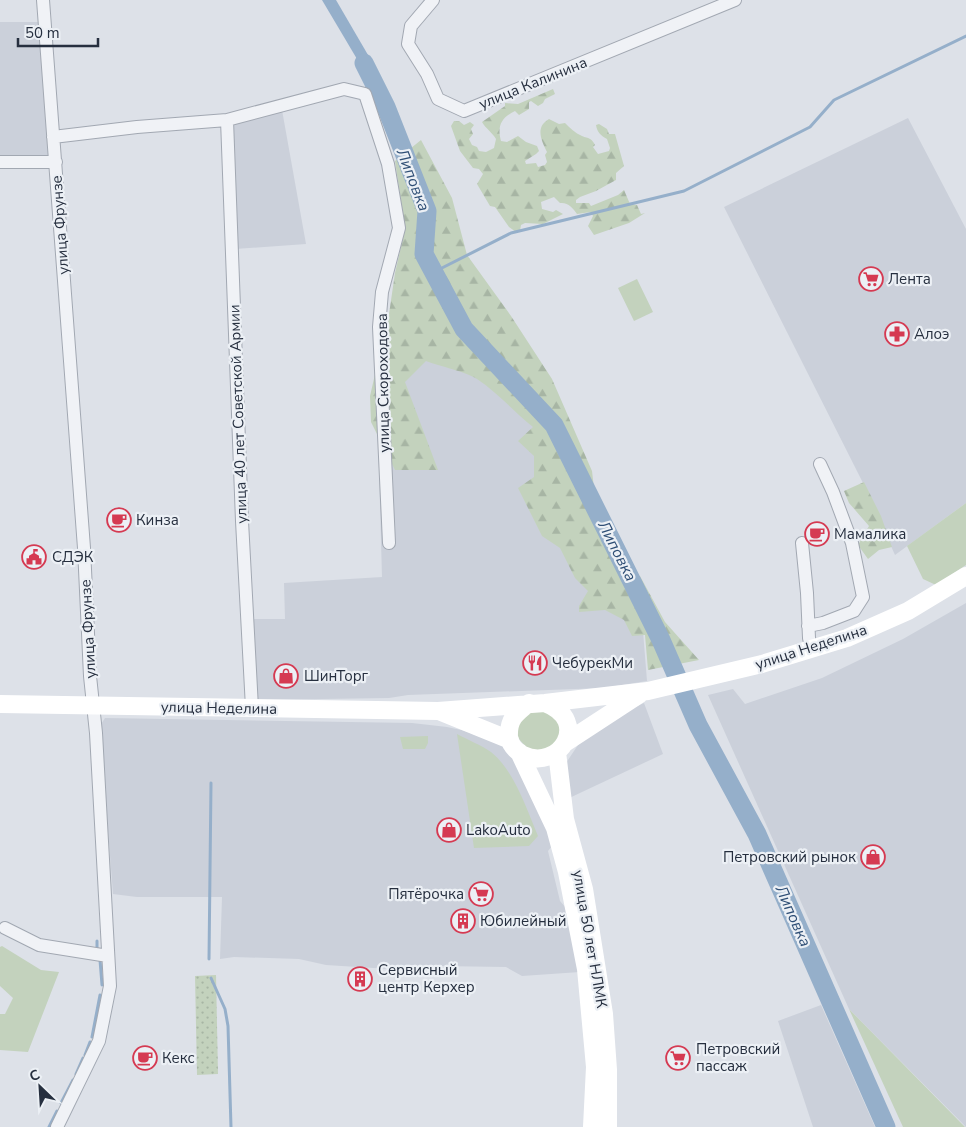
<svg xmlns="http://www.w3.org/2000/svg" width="966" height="1127" viewBox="0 0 966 1127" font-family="'Nunito Sans',sans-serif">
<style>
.built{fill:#cbd0da}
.green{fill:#c3d2bd}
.forest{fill:url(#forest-firs)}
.park{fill:url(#park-dots)}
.water{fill:#95afca}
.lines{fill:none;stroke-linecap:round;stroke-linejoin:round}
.stream{stroke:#95afca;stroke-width:3}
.river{stroke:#95afca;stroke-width:19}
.street-casing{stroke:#a2a8b2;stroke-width:14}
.street{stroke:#f0f2f6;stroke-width:12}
.secondary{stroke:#fff;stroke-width:18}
.labels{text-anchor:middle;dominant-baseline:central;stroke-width:4.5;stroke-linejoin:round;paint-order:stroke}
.street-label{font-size:15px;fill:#262f3f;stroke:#ecf0f5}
.poi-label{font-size:15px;fill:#262f3f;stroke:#ecf0f5;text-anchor:start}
.water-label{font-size:16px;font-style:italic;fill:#2e4e75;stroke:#ecf0f5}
</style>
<defs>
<pattern id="forest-firs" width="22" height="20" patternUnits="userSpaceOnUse" patternTransform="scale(1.25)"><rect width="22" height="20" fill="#c3d2bd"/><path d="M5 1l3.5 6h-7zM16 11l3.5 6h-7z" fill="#a7b5a4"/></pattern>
<pattern id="park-dots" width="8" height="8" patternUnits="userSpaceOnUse" patternTransform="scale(1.25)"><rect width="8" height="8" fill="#c3d2bd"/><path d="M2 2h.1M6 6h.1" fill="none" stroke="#a7b5a4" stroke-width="1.8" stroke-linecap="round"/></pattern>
</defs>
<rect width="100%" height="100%" fill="#dde1e8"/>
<!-- built -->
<path class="built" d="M0,22H39L48,156L0,160Z
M282,110L306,244L235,249L230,124Z
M908,118L966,229V503L895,555L862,481L724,207Z
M470,346L540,423L643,631L647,681L603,688L408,695L389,698L255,700L253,619H285L284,583L382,577L376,359Z
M966,603V1127L849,1009L708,695L733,689L745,704L822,678L903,639Z
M644,703L663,754L565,800L564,766L580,742L619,714Z
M105,718L412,723L447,727L480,734L504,747L518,762L537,799L552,846L548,851L560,901L566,908L580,972L522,976L506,967L439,966L421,971L326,965L299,959L234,957L220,959L222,897H137L113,894L100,726Z
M821,1005L875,1127H813L778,1021Z"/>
<!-- green -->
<path class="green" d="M637,279L653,312L634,321L618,288Z
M966,503V565L936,585L923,579L907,546Z
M535,707L561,718L558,746L535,753C525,746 509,735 519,720C523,715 530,711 535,707Z
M457,734C468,740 481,745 491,752C514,770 527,810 538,836L529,846L474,848Z
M428,736V743L425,749H403L400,737Z
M2,946L41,970L59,972L28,1052L0,1050V1014H5L13,998L0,986V947Z
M849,1009L965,1127H903Z"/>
<!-- forest -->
<path class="forest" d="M553,89L555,94L545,99L543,103L538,106L531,101L529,102V109L519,115L515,111C501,118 497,126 501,141L507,142L518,136L526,142L537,146L539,151L536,154L525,161L526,164L536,163L538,167L545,165L547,162L545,155L547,152C541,140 535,127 549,119L559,124L565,123C570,128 575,133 582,136C589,139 591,137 595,145L593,147L598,154L609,151L610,148L607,139C601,136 597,132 596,125L599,124L607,129L609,134H615L624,166L616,173V180L596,191L580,197L576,200V203H589L591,206L618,195L624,190L630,204L637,205L641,214L645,213L629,223L594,235L588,226L593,216L591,212L577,214C573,208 568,202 560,203L554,197L541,202L542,209L553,212L556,210L563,214L543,224L525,223L521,225L520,231L516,232L509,227L495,207L490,206L477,184L483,174L479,169L473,168L460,151L451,126L454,121H459L464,125L470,122L474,125L471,129L473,134L469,139L472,145L477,147L479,151L486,152L494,148L496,139C492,132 486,129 482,122L505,106V103L518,104Z
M421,140L452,198L467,255L511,316L552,379L592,471L600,539L607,546L623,577L640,576L665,622L699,660L648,670L645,635L632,636L624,620L605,610L579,612V606L588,591L575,578L560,548L542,536L518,488L534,477V456L518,441L533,427C514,412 498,393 477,379C467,372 439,366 426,361L405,382L438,470H395L371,422L370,396L389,314L395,273L405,229L395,161Z
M864,482L881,516L892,547L879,550L868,559L858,545L869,526L849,503L844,491Z"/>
<!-- park -->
<path class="park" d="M216,975L218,1074L197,1075L195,976Z"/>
<!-- water -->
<path class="water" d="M322,0H336L382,79L373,86Z"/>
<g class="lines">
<!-- stream -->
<path class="stream" d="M434,272L511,233L684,191L810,127L834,100L966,36
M97,941V949
M209,959L211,783
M100,960L102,985
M211,978L225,1009L228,1026L231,1127
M92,1037L100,995
M85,1055L90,1042
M76,1074L83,1058
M61,1103L73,1080
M49,1127L57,1111"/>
<!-- river -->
<path class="river" d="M364,63L386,107L427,211L424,254L464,329L554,425L661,640L698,725L757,834L886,1127"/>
<!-- street casing -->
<g class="street-casing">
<path id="street" d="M43,0L84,548L90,676L96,733L110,986L99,1041L57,1127
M433,0L411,26L408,44L427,74L438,99L464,111L735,0
M227,120L242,521L252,708
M53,137L137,127L227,120L344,89L365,94L388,164L399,228L382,292L379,327L389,543
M0,162H56
M802,543L807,593L809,638L812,650
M808,626L823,623L854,611L863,597L852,543L833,492L820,464
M5,928L39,945L108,956"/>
</g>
<!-- street -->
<use href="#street" class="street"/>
<!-- secondary -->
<path class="secondary" d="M529,703C516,713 508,719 509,737C510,745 516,751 523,755C559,772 592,721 545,703
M0,704L438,711L545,703L648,691L762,664L847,638L908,611L966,576
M441,712L510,740
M565,743L640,694
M519,752L555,828L567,872L586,969L595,1067L592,1127
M557,752L565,819L584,889L604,1014L608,1070V1127"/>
</g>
<!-- icons -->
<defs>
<g id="supermarket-ring" transform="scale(1.25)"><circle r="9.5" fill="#ecf0f5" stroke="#d53a52" stroke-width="1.5"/><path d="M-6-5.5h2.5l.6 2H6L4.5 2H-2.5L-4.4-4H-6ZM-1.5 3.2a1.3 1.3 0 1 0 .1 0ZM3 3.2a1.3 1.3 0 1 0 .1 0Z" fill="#d53a52"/></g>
<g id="pharmacy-ring" transform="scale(1.25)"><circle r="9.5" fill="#ecf0f5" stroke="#d53a52" stroke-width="1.5"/><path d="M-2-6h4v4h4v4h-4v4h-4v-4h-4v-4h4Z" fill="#d53a52"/></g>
<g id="cafe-ring" transform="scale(1.25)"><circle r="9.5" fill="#ecf0f5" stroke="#d53a52" stroke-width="1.5"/><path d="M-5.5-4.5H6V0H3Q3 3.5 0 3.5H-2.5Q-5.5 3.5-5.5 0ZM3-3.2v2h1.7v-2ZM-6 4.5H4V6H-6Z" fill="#d53a52"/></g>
<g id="civic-ring" transform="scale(1.25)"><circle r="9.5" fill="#ecf0f5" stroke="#d53a52" stroke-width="1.5"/><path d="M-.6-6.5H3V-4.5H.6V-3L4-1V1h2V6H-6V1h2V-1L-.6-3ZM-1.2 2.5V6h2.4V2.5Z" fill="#d53a52"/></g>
<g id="restaurant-ring" transform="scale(1.25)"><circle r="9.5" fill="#ecf0f5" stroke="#d53a52" stroke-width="1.5"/><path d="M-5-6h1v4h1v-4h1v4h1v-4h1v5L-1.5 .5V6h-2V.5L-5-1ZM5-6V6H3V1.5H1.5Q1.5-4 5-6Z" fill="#d53a52"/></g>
<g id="shop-ring" transform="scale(1.25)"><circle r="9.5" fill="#ecf0f5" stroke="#d53a52" stroke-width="1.5"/><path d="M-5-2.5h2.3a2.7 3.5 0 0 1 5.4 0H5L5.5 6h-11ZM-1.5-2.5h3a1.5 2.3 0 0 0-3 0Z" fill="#d53a52"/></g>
<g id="building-ring" transform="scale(1.25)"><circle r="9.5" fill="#ecf0f5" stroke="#d53a52" stroke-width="1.5"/><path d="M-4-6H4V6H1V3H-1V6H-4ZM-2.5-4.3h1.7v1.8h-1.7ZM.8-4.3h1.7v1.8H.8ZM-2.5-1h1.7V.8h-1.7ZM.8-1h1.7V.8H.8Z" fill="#d53a52"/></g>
</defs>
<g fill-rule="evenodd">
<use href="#supermarket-ring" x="871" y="279"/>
<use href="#pharmacy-ring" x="897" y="334"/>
<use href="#cafe-ring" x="119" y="520"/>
<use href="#cafe-ring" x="817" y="534"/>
<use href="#civic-ring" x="34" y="557"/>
<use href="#restaurant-ring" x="535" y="663"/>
<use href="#shop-ring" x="286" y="676"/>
<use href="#shop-ring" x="449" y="830"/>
<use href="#shop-ring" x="873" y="857"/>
<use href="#supermarket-ring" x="481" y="894"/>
<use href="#building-ring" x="463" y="921"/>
<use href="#building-ring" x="360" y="979"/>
<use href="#cafe-ring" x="145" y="1058"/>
<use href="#supermarket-ring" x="678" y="1058"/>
</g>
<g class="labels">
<!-- street labels -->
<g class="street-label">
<text transform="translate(533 83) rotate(-22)">улица Калинина</text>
<text transform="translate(60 225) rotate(-94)">улица Фрунзе</text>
<text transform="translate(383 383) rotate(-91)">улица Скороходова</text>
<text transform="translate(238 414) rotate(-92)">улица 40 лет Советской Армии</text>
<text transform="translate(88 629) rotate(-93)">улица Фрунзе</text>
<text transform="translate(811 647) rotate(-18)">улица Неделина</text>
<text transform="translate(219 708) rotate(1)">улица Неделина</text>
<text transform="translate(590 939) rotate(80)">улица 50 лет НЛМК</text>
</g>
<!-- poi labels -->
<g class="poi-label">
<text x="888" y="279">Лента</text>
<text x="914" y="334">Алоэ</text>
<text x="136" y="520">Кинза</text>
<text x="834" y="534">Мамалика</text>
<text x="52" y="557">СДЭК</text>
<text x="552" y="663">ЧебурекМи</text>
<text x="304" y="676">ШинТорг</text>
<text x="466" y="830">LakoAuto</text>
<text x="856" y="857" text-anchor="end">Петровский рынок</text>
<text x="464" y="894" text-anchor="end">Пятёрочка</text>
<text x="480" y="921">Юбилейный</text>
<text x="378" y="970">Сервисный<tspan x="378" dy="17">центр Керхер</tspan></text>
<text x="696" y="1049">Петровский<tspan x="696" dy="17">пассаж</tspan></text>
<text x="162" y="1058">Кекс</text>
</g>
<!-- water labels -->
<g class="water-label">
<text transform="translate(413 180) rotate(69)">Липовка</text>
<text transform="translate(617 551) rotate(63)">Липовка</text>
<text transform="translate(793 916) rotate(66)">Липовка</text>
</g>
</g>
<!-- north arrow -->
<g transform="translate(40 1087) rotate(335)" stroke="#ecf0f5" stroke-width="4" paint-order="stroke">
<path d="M0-4L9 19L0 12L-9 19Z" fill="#262f3f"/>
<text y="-8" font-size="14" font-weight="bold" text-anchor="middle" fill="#262f3f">С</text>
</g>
<!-- scale -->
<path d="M18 38v8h80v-8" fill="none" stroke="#262f3f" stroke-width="2.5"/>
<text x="25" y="38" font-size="15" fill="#262f3f" stroke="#ecf0f5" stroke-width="4" paint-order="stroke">50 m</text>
</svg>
